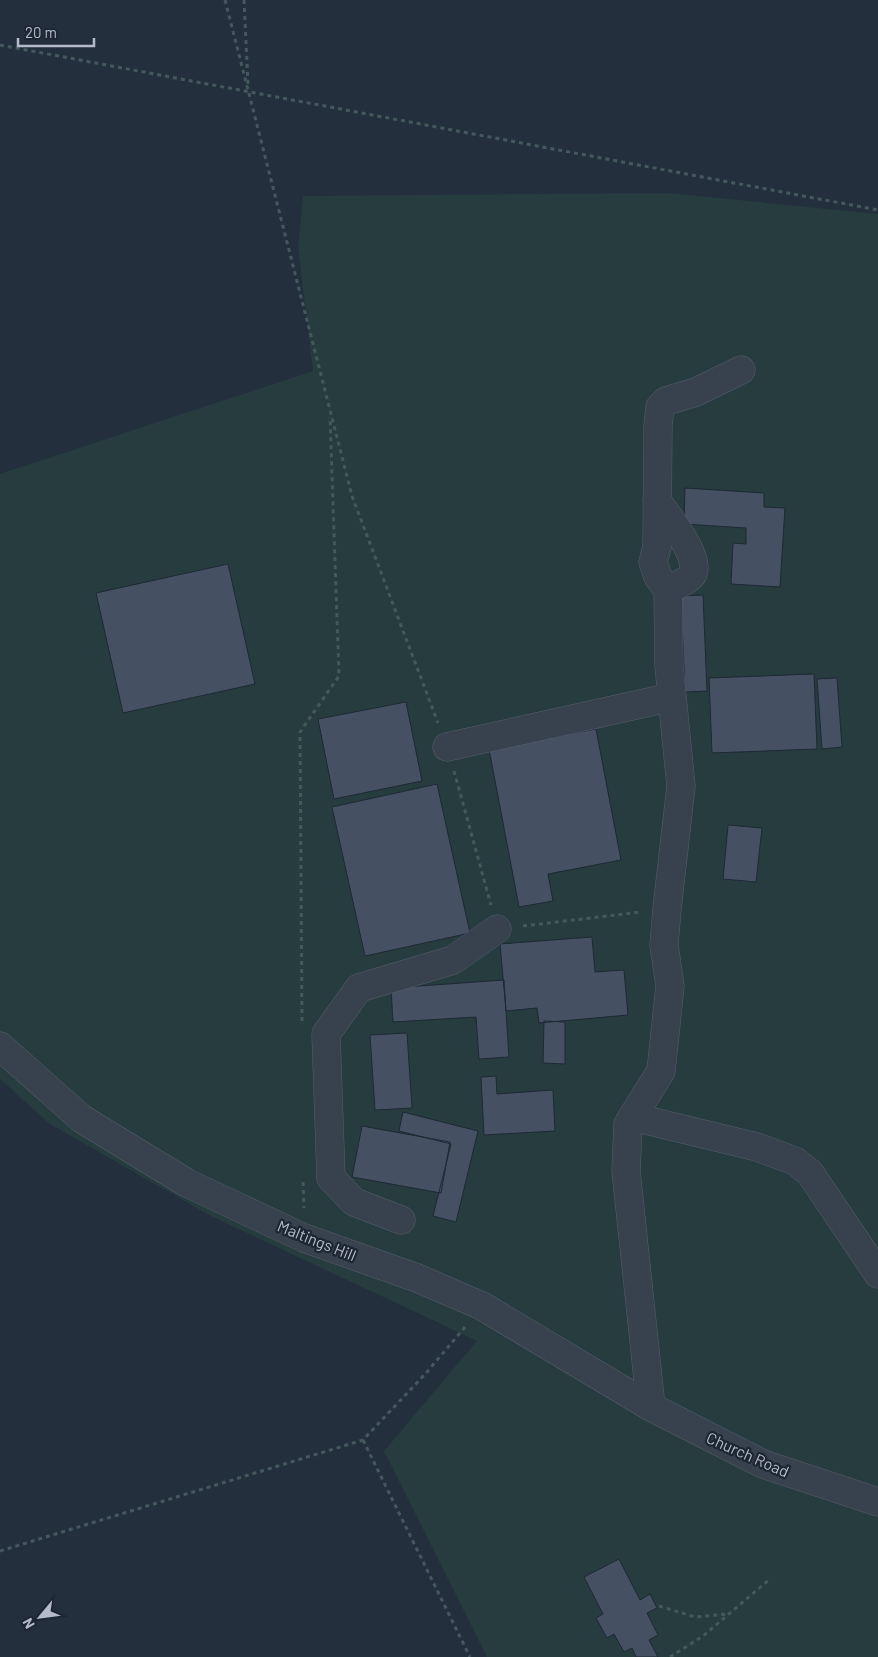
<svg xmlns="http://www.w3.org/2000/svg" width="878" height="1657" viewBox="0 0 878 1657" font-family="Barlow,sans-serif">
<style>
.green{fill:#263c3f}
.building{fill:#455162;stroke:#1f2835}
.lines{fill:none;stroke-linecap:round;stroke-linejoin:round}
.minor-casing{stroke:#565f6c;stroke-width:29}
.path{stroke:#44595c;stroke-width:3;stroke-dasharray:4 4;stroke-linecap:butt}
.minor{stroke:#38414e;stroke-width:28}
.labels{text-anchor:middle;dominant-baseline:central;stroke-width:4.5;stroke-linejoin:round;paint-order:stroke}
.street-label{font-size:16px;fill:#b4bcc9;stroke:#1d2633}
</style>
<rect width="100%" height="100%" fill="#242f3e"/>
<!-- green -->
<path class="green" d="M668,193L878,214V1657H487L384,1451L477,1341L211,1216L50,1124L0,1079V474L313,371L298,247L303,196Z"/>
<!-- building -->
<path class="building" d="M685,488L764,493V507L785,508L780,587L731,584L733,543L746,544V528L684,524Z
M228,564L255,684L123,713L96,593Z
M703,595L707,691L685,692L681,596Z
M814,674L817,749L712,753L709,678Z
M837,678L842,747L822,749L817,679Z
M406,702L422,781L334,799L318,719Z
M596,729L621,860L548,874L553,901L519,907L489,749Z
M437,784L470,933L365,956L332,807Z
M728,825L762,828L756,882L723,879Z
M592,937L595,972L624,970L628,1015L539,1023L537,1008L506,1011L500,944Z
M504,980L509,1057L479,1059L476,1017L393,1022L391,988Z
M544,1021L565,1022V1064L543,1063Z
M407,1033L412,1108L375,1110L370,1035Z
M496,1076L497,1094L553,1090L555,1131L484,1135L481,1077Z
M403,1112L478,1131L456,1222L433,1216L451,1144L399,1131Z
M362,1126L450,1142L441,1193L352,1177Z
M619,1559L640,1600L650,1594L657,1608L647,1613L658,1635L649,1640L658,1657H636L632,1648L624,1652L614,1634L607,1638L596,1618L603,1614L584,1577Z"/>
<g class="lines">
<!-- minor casing -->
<g class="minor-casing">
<path id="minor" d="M657,501C667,515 705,562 691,576C686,582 675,586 668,590
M447,747L672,697
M0,1046L82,1119L187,1183L304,1238L417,1278L482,1306L651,1407L763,1464L878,1502
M633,1117L757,1147L795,1161L810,1173L878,1274
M401,1220L354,1202L331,1178L326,1034L359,988L453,960L497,929
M651,1407L626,1171L628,1124L661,1071L670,986L664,945L667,909L681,786L669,666L668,590L658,577L653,562L657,547L658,425L660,407L666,401L696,392L741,370"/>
</g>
<!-- path -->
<path class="path" d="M225,0L352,496L438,723
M244,0L248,84
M0,45L878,210
M454,771L491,905
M523,926L641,912
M302,1021L300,732L339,676L330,417
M303,1182L304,1208
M363,1440L470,1657
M0,1551L363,1440L427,1372L465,1327
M659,1606L695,1617L728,1614
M670,1657L703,1636L770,1579"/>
<!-- minor -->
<use href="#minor" class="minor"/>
</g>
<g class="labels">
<!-- street labels -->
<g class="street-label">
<text transform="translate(317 1240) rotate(22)">Maltings Hill</text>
<text transform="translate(748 1454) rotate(24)">Church Road</text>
</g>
</g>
<!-- north arrow -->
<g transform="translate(40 1617) rotate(241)" stroke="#1d2633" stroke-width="4" paint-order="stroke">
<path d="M0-4L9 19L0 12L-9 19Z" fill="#b4bcc9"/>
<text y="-8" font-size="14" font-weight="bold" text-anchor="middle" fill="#b4bcc9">N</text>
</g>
<!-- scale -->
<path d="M18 38v8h76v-8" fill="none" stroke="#b4bcc9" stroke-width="2.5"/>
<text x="25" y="38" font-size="15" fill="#b4bcc9" stroke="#1d2633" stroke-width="4" paint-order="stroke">20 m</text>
</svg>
